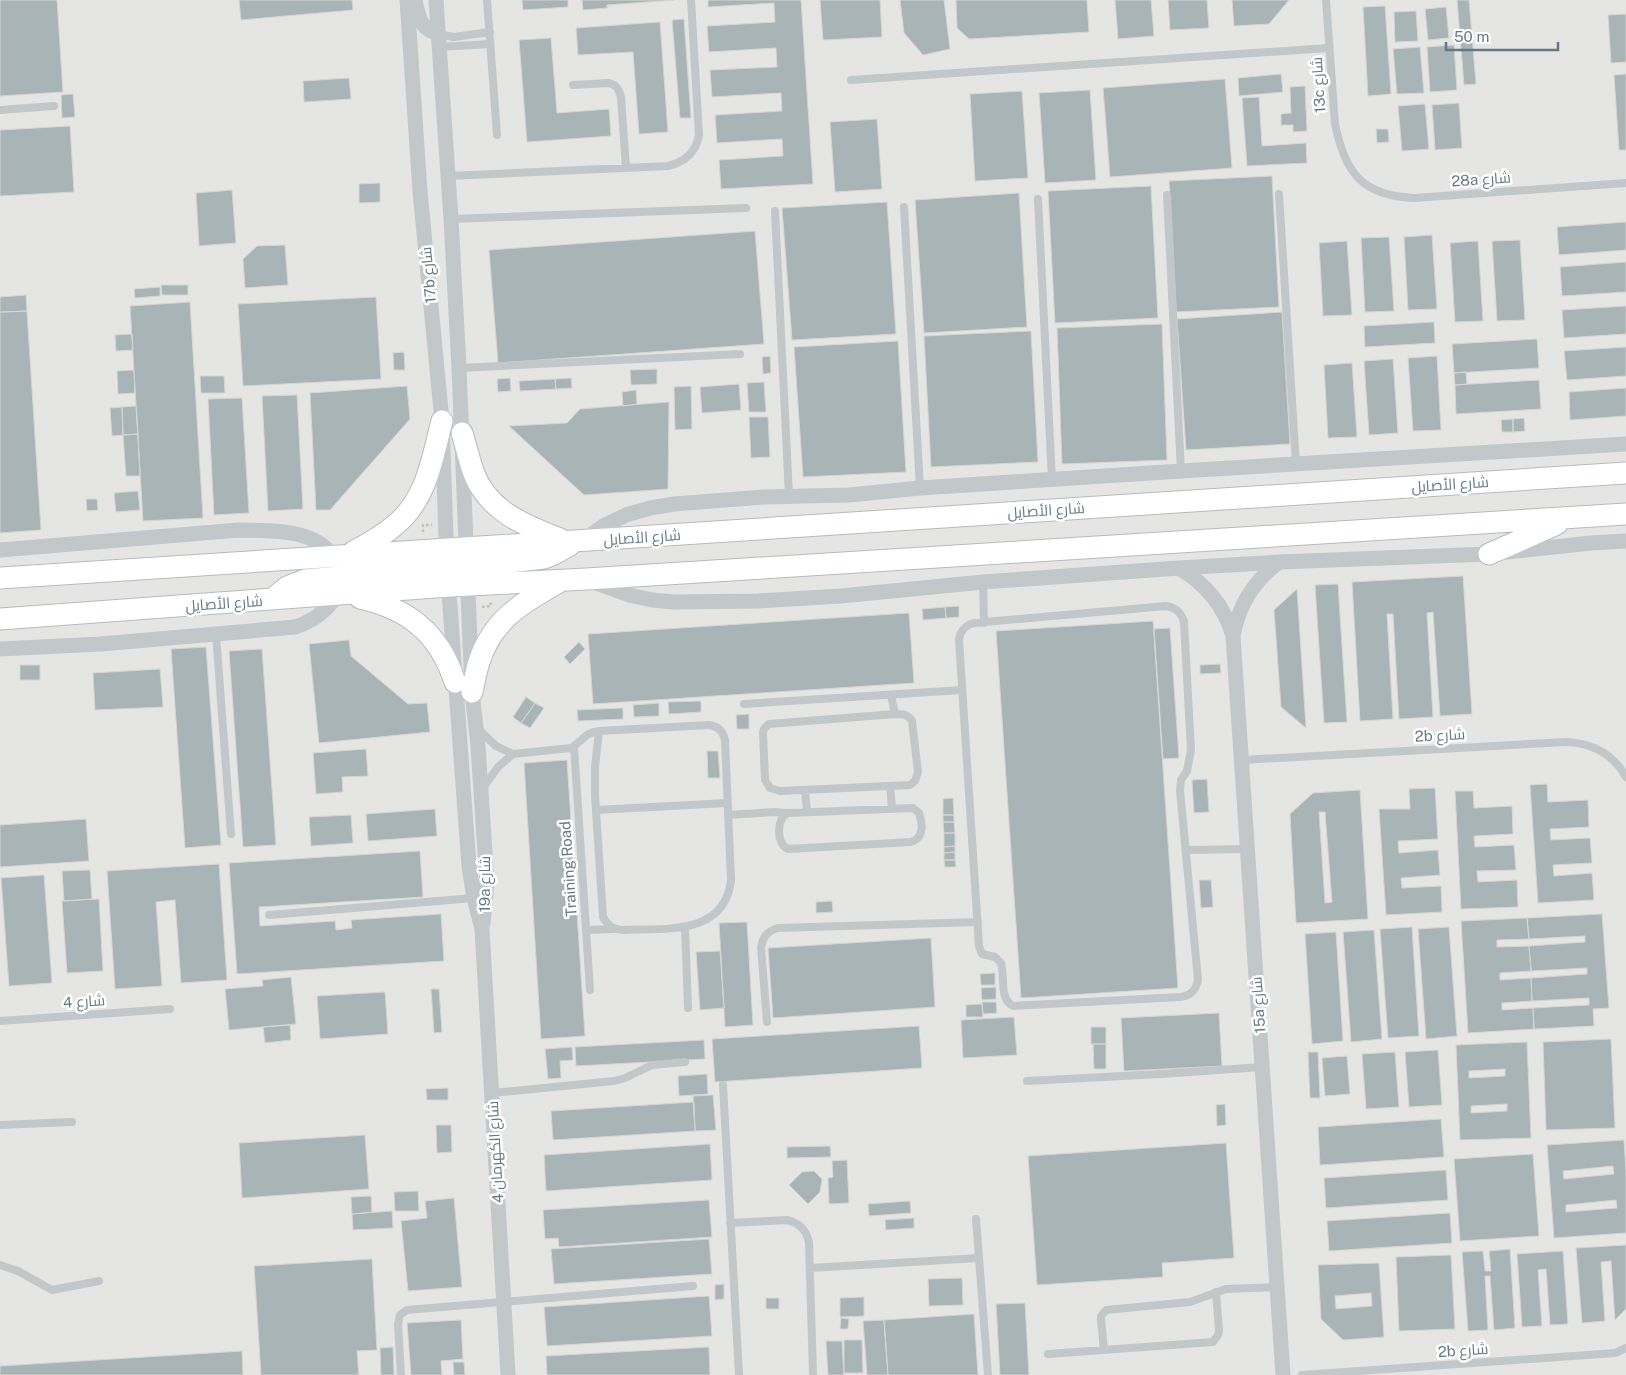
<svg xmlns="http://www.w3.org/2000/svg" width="1626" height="1375" viewBox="0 0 1626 1375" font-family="'Public Sans',Cairo,sans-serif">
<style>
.built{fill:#e5e6e4}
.building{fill:#a8b4b6;stroke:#d6d6d3;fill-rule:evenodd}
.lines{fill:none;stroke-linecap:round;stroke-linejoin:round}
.secondary-casing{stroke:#b4bbbe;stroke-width:23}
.path{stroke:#bdc0c2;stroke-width:2.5;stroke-dasharray:2.5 2.5;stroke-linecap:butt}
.lane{stroke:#c2c7c9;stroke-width:8}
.street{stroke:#c2c7c9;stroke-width:15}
.secondary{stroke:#fff;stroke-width:21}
.labels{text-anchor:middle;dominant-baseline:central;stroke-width:5;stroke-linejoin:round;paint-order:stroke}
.street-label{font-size:15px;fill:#617a84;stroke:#fff}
</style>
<rect width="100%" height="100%" fill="#f5f4f0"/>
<!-- built -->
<path class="built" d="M0,0H1626V1375H0Z"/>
<!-- building -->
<path class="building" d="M0,0H57L63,92L0,96Z
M239,0H352L353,10L241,20Z
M522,0H568V7L523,10Z
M582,0H675L607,5V8L583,10Z
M708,0H801L813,184L721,189L719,160L783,156L782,139L717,143L715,115L782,111L781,93L712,97L710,70L777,67L776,48L709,52L707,26L775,22L774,3L708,7Z
M820,0H880L882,37L823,40Z
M900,0H944L950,49L923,55L904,33Z
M956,0H1087L1089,32L969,39L957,28Z
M1115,0H1151L1154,36L1118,39Z
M1168,0H1207L1209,28L1170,30Z
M1232,0H1289L1269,24L1234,26Z
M1457,0H1469L1476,84L1464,85Z
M1385,6L1391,94L1368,96L1363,7Z
M1446,7L1449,38L1428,40L1425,9Z
M1416,11L1418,41L1395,42L1394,12Z
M1626,14V62L1611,63L1608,15Z
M684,19L691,118H680L672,20Z
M660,22L668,132L639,134L633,52L578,55L576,28Z
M551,38L557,113L609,109L611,136L527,142L519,40Z
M1454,45L1457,90L1430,92L1427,47Z
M1420,47L1424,93L1397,94L1393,49Z
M1281,74L1283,92L1239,96L1238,78Z
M1626,74V150H1619L1614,75Z
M349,78L351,99L304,102L303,81Z
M1225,79L1232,168L1110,177L1103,88Z
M1305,86L1307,131L1293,132V125H1281V114L1291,113L1290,87Z
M1090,90L1096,180L1045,183L1039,93Z
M1022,91L1028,178L975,181L970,94Z
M73,94L75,117L62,118L61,95Z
M1259,97L1262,146L1306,143L1307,163L1247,166L1242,98Z
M1459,103L1462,148L1435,150L1432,105Z
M1425,104L1429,149L1402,151L1398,106Z
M877,119L882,189L835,192L830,122Z
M70,126L74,192L0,196V130Z
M1376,129H1388L1389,142L1377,143Z
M1272,176L1279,307L1176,312L1169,181Z
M380,183V202L359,203V184Z
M1151,186L1158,318L1055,323L1048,191Z
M232,190L236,243L199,246L196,193Z
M1019,193L1027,327L924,333L915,200Z
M887,202L896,334L792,340L782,208Z
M1626,222V250L1559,255L1557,227Z
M755,231L764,344L498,363L489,250Z
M1432,235L1437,309L1408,310L1404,237Z
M1389,237L1394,311L1365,312L1361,238Z
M1520,240L1525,320L1497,321L1492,241Z
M1347,241L1352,315L1323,316L1319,243Z
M1478,241L1483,321L1455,322L1450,243Z
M285,245L288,285L245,288L243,259L257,246Z
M1626,262V292L1562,296L1560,267Z
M161,285H188V295H162Z
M160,287V296L135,298L134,289Z
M26,295L27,311L0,312V297Z
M376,297L381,379L243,386L238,304Z
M190,302L203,518L143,521L130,306Z
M1626,306V334L1564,338L1562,310Z
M27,311L41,530L0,533V312Z
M1282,312L1290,444L1186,450L1177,319Z
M1434,322L1435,343L1365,347L1364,326Z
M1162,324L1167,460L1062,464L1057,328Z
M1031,331L1038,462L931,467L924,336Z
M132,334L133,350L116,351L115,335Z
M1537,339L1539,368L1454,373L1452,344Z
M898,341L906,472L803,477L794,347Z
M1626,347V376L1567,380L1564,351Z
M404,352L405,370H394L393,353Z
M770,356L771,373L763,374L762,357Z
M1437,356L1441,430L1413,431L1408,358Z
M1393,359L1398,433L1369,435L1364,361Z
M1352,363L1357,437L1328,438L1324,365Z
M657,369V384L631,385L630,370Z
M134,370L135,393L118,394L117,371Z
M1466,372L1467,384L1455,385L1454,373Z
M200,376H224L225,393H201Z
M510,378L511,391L498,392L497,379Z
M571,378L572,388L556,389L555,379Z
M555,379L556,389L520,391L519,381Z
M1539,380L1541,409L1456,414L1455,385Z
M764,382L766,412H749L747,383Z
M739,384L741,410L702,413L700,387Z
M407,386L410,419L330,510H316L310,393Z
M691,386L692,429L675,430L674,387Z
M1626,388V416L1570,420L1569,392Z
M636,390L637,404L623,406L622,392Z
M297,395L303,509L268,511L262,396Z
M242,398L249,513L214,515L208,399Z
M669,402L668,489L584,495L509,426L567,423L580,409Z
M136,406L138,434L123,435L122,407Z
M122,407L123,435L112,436L110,408Z
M749,417H768L770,457L751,458Z
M1524,418L1525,431L1513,432V419Z
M1513,419V432H1502L1501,420Z
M138,434L140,476H126L123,435Z
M138,491L140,510L116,512L114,493Z
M86,499H97L98,510L87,511Z
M1463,576L1472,714L1440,716L1433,612L1427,613L1433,717L1399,719L1393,614H1387L1393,719L1360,721L1352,582Z
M1338,584L1347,722L1324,723L1315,585Z
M1297,589L1306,728L1281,707L1274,610Z
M959,606V617L946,618L945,607Z
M945,607L946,618L923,620L922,609Z
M909,613L914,683L593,704L588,634Z
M1153,621L1178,988L1021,998L996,631Z
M1170,628L1179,758L1163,759L1154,629Z
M349,640L351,656L408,704L427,703L430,732L319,743L309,644Z
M579,642L585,649L570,664L564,657Z
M206,647L221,845L185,848L171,649Z
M262,649L276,845L243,847L229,651Z
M1220,664L1221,673L1200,674V665Z
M20,665H40V680H20Z
M160,669L163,707L95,710L93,673Z
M526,697L535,703L521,723L513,717Z
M701,701V712L669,714L668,702Z
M535,703L544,708L530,728L521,723Z
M659,703V716L634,717L633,705Z
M623,708V719L578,721L577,710Z
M749,714V729H737L736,715Z
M366,749L368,776L342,777L343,792L316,794L313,753Z
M707,751H718L720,778H708Z
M567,760L585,1036L541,1039L524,763Z
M1207,779L1209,812L1194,813L1192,780Z
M1547,784L1548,802L1588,800L1589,827L1550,829L1551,840L1590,838L1592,863L1553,865L1554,876L1592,873L1594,900L1538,903L1530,785Z
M1435,788L1438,839L1398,841L1399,853L1438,850L1440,875L1401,878L1402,888L1441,886L1442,912L1386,915L1379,809H1410L1409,789Z
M1360,790L1368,919L1296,923L1290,814L1313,793ZM1319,812H1325L1332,902L1325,903Z
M1455,791H1473L1474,808L1512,806L1513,834L1474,836L1475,847L1514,845L1516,870L1477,871L1478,882L1517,880L1518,907L1461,909Z
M953,798L954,815H943V799Z
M435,809L437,836L368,841L366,814Z
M351,815L353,843L311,846L309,817Z
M943,815H954V822H943Z
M86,819L89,861L0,867V825Z
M943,822H954L955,833H944Z
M944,833H955V846L944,847Z
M955,846V852L944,853V847Z
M420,851L423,897L259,907L260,926L335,921L336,930L352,928L351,920L441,914L444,961L237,974L229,863Z
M955,852V860H944V853Z
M944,860H955L956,867H945Z
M219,864L227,980L181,983L175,900L156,902L162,986L115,989L107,871Z
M90,870L92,899L64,901L62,871Z
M44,875L52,983L9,986L1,878Z
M1199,880H1211L1213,907L1201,908Z
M99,899L103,971L67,973L62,901Z
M832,901L833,912L816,913V902Z
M1602,914L1609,1008L1593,1009L1594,1026L1534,1029L1533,1008L1589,1005V998L1532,1001L1531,978L1587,974V968L1531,971L1529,946L1585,942V936L1529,939L1527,918Z
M1527,918L1529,939L1497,940V947L1529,946L1531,971L1500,973V980L1531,978L1532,1001L1502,1003V1010L1533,1008L1534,1029L1468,1033L1461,921Z
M747,922L753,1025L725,1027L719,923Z
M1412,927L1419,1036L1388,1038L1380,929Z
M1449,927L1457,1036L1426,1039L1418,929Z
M1374,930L1382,1039L1351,1042L1343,932Z
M1336,932L1343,1041L1312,1044L1305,934Z
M931,938L935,1007L773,1018L768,948Z
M720,951L724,1008L700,1010L696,952Z
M995,973V985H981L980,974Z
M291,977L296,1024L229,1030L225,989L263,986L262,980Z
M996,987V999L982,1000L981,988Z
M431,989H439L442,1032L434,1033Z
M385,992L388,1034L320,1039L317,996Z
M982,1002H996L997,1013L983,1014Z
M982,1004L983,1017H966V1005Z
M1219,1013L1222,1066L1124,1071L1121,1018Z
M1014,1017L1017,1055L963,1058L961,1020Z
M290,1025L291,1040L265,1043L263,1027Z
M919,1026L922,1068L715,1082L712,1039Z
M1091,1027H1106V1044H1091Z
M1611,1039L1615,1128L1546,1130L1543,1042Z
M704,1040L705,1059L576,1066L575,1047Z
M1527,1042L1531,1138L1460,1140L1456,1045ZM1505,1069V1076L1469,1078V1071ZM1507,1104V1111L1471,1113V1106Z
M1093,1044H1106V1069H1094Z
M572,1047L573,1060L560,1061L561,1078L548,1079L545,1049Z
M1438,1050L1442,1105L1409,1107L1405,1052Z
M1308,1052H1318L1320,1098H1310Z
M1395,1052L1399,1107L1366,1109L1362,1054Z
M1347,1056L1350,1094L1325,1096L1322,1058Z
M707,1074L708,1094L679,1096L678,1076Z
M448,1088V1100H427L426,1089Z
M713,1095L716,1130L695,1131L693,1096Z
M694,1102L695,1131L553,1140L551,1111Z
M1225,1104L1226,1125L1217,1126L1216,1105Z
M1441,1119L1444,1157L1320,1165L1318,1127Z
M436,1125H451L452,1152L437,1153Z
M365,1135L369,1189L242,1198L239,1143Z
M1624,1140L1626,1171V1233L1554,1238L1547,1145ZM1613,1166L1614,1174L1564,1179L1563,1171ZM1616,1200L1617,1208L1566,1212V1205Z
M1226,1143L1234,1258L1162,1263L1163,1277L1037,1285L1028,1156Z
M710,1144L712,1180L546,1191L544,1155Z
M830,1146L831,1157L787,1158V1147Z
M1533,1154L1539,1236L1460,1241L1454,1159Z
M847,1160L849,1203L829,1204L828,1178L833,1177L832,1161Z
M1446,1170L1448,1200L1326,1208L1324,1178Z
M814,1171L822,1179L820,1192L808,1204L789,1185L802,1172Z
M418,1191L419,1211H395L394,1192Z
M371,1196L372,1212L352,1214L351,1197Z
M454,1198L462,1287L408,1291L401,1221L427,1218L425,1201Z
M709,1200L712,1237L559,1247L558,1238L545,1239L543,1210Z
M910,1201L911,1213L869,1216L868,1204Z
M392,1211L393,1228L353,1230L352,1214Z
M1450,1213L1452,1243L1329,1251L1327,1221Z
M914,1218V1228L886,1230L885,1220Z
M709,1239L712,1274L554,1284L551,1249Z
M1626,1245V1309L1615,1320L1611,1261L1601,1262L1605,1321L1582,1323L1576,1248Z
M1510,1249L1515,1328L1494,1330L1490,1276H1485L1488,1330L1468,1331L1462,1252L1483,1251L1485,1271H1491L1489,1251Z
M1563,1251L1568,1324L1550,1325L1546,1269L1538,1270L1542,1326L1522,1327L1517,1254Z
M1451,1255L1455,1329L1399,1331L1396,1257Z
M372,1259L377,1350L357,1351L359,1375H261L254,1266Z
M1379,1263L1384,1337L1343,1340L1321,1319L1318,1265ZM1371,1293L1372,1306L1336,1309L1335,1296Z
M962,1278L963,1305L929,1306L928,1279Z
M724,1284V1299L715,1300V1285Z
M709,1296L712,1336L547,1346L544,1307Z
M864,1297V1316L840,1317V1298Z
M766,1298H779V1309H766Z
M1025,1303L1029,1375H1000L996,1304Z
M974,1314L978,1375H888L884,1320Z
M841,1318L849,1319L848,1329H840Z
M461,1320L463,1359L441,1361L442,1375H411L407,1323Z
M884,1320L888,1375H867L863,1321Z
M844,1340H862L863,1373H844Z
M826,1341H842L844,1375H828Z
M393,1347L394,1375H381L380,1348Z
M709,1347L710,1375H547L546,1356Z
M242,1351L243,1375H0V1366Z
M453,1362H464L465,1375H454Z"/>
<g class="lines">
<!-- secondary casing -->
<g class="secondary-casing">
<path id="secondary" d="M462,433C466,446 469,459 473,471C487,511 524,525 560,539
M353,552C367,544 383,536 395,525C427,499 432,459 442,421
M1489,554L1557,524
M0,578L1626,473
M450,581L458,572L467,567L544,558L554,554L570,545
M274,598L287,587L305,580L436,569L457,561L461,558L467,548
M360,598C409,609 439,633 455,682
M0,619L449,586L586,579L1626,514
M472,692C474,682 476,672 479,662C493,619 522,603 559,582"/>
</g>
<!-- path -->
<path class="path" d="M423,532V525H432
M482,607L491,606L490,601"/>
<!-- lane -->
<path class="lane" d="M487,0L497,135
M1326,0L1335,124C1345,173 1362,196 1415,198L1626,183
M438,34L454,37L490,32
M439,47L490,44
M851,80L1329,48
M573,85L608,83C616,84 619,89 621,97L626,168
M0,110L54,106
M448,176L668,166C685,162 696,152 699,135L691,0
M1279,194L1296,464
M1167,195L1181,471
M1038,199L1052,480
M904,207L920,488
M775,211L789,496
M451,219L746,208
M459,368L740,354
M983,582L984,623
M1166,606C1176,608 1181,612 1184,622L1191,750L1187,771L1181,780L1180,791L1198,980C1196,990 1191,996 1180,997L1013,1006C999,999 1005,977 1001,963L995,957L982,954L979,946L959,640C960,631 964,626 974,623Z
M216,634L231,834
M891,695L895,714
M744,704L962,690
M895,714C903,714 908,714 912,721L918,772L915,781L910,785L780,791L770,788L765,780L763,732L764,729L769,724Z
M479,730L496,746L513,754L571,748C582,742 585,732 599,731L709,725C718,726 723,731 725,740L731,880C725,936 665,928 623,930C613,929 608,926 603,917L595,796V767L599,731
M574,747L590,990
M1242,760L1566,742C1592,743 1613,754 1626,777
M890,786L892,808
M483,788L498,767L513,754
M805,790L807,812
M913,808L919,813C923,824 924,838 911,842L788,849C776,844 776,818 788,813Z
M596,810L727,803
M728,815L774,812L785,813
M1186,850L1248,849
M269,915L474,898
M685,927L688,1008
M586,930L614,929
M0,1021L170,1009
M767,1022L761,947C763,936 768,931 778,928L978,922
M1027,1081L1161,1074L1262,1067
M723,1085L739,1375
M492,1093L614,1081L625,1078L652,1065L685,1062
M0,1125L72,1122
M976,1219L988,1375
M730,1223L787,1220C800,1223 806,1230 809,1242L813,1375
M0,1265L18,1271L52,1290L99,1281
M810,1268L979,1258
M1104,1350L1101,1320V1316L1106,1310L1190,1302L1226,1289L1277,1287
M1048,1354L1213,1342L1218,1335L1219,1331L1216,1292
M401,1375L398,1324L400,1315L407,1310L693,1286
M1302,1375L1615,1353L1626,1348"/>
<!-- street -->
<path class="street" d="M407,0L420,191L442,421L447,566L469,866L474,898L482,929L508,1375
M415,0C419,18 420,28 438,34
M436,0L451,219L459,368L472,692L478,746L487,883L483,923
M583,541L603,526L626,515L650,508L674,504L764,497L849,495L920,488L1181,471L1626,444
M0,550L239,530C270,531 313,528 333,556
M1179,568C1206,584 1224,605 1233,636L1283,1375
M590,581L629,595L652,600L674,602L758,601L841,596L983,582L1179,568L1279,562L1489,554L1591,543L1626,541
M1233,636C1239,604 1254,581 1279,562
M0,649L101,644L295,627C314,621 327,611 338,594"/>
<!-- secondary -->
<use href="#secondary" class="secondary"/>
</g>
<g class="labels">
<!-- street labels -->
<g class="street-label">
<text transform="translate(1318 85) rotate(-94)">13c شارع</text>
<text transform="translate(1481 179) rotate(-4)">28a شارع</text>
<text transform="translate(428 275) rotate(-95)">17b شارع</text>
<text transform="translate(1450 484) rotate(-4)">شارع الأصايل</text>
<text transform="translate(1046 510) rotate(-4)">شارع الأصايل</text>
<text transform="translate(642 537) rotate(-4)">شارع الأصايل</text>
<text transform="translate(224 603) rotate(-4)">شارع الأصايل</text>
<text transform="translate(1440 735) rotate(-3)">2b شارع</text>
<text transform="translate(568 869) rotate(-94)">Training Road</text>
<text transform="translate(484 884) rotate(-90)">19a شارع</text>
<text transform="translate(84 1001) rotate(-4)">شارع 4</text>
<text transform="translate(1258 1005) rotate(-94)">15a شارع</text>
<text transform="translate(495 1152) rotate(-93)">شارع الكهرمان 4</text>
<text transform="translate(1463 1350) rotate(-4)">2b شارع</text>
</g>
</g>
<!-- scale -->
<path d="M1446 42v8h112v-8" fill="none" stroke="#617a84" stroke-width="2.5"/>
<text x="1454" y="42" font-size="15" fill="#617a84" stroke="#ffffff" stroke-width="4" paint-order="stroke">50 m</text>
</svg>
